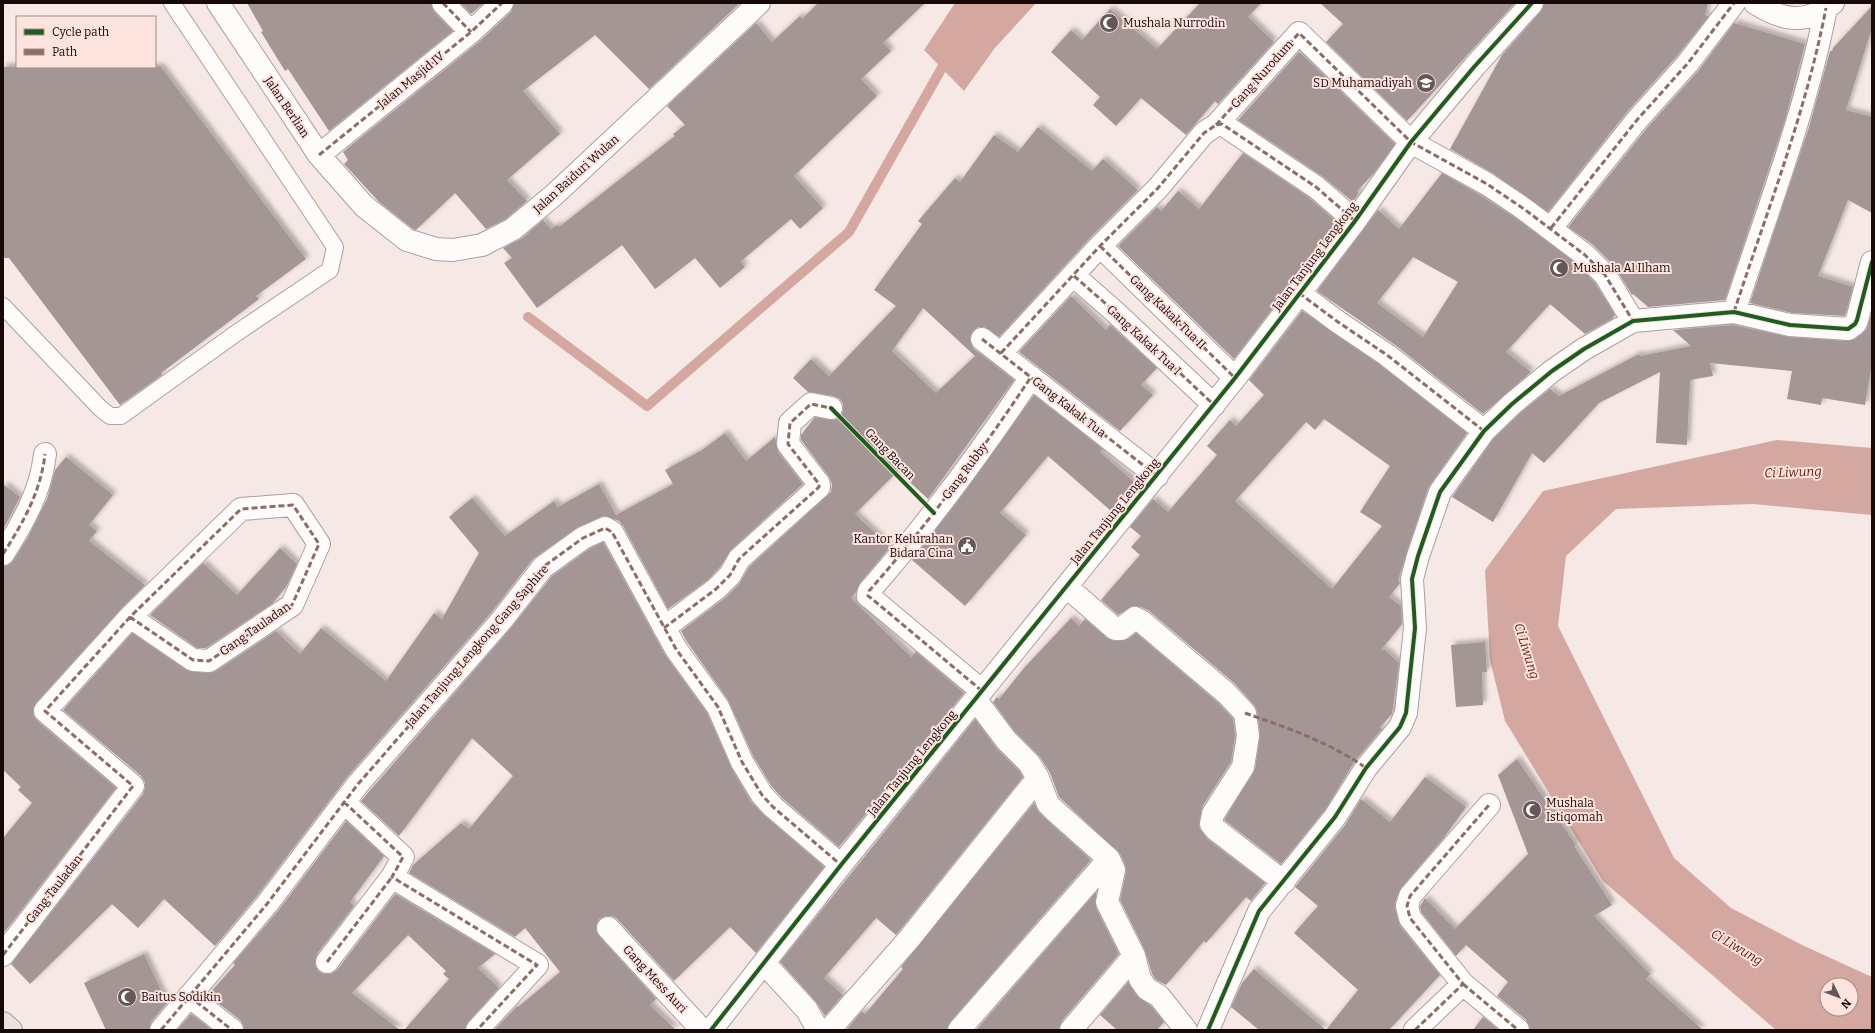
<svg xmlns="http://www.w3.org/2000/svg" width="1875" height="1033" viewBox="0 0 1875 1033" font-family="Bitter,serif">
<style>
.water{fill:#d4a8a0;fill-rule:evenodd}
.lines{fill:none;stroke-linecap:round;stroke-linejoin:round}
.stream{stroke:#d4a8a0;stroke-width:10}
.building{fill:#a49694;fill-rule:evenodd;filter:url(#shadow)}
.lane-casing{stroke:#ad9f9d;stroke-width:18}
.street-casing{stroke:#ad9f9d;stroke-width:24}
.primary-casing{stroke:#ac9996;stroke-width:24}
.lane{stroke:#fefcfb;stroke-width:16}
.street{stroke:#fefcfb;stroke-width:22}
.primary{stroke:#eae2e1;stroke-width:22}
.quiet{stroke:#8d6e63;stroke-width:3;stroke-dasharray:6 3;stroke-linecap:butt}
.cycleway-casing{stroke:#fde3de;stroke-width:6}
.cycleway{stroke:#1b5e20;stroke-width:4}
.labels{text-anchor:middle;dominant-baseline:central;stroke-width:4;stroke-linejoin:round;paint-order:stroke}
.poi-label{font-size:12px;fill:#160907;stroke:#fde3de;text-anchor:start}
.street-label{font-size:12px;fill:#160907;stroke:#fde3de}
.water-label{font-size:13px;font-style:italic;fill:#5e1a10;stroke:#fde3de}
</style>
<defs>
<filter id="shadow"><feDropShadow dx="3.5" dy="-3.5" stdDeviation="2" flood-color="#0004"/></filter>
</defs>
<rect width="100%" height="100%" fill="#f6e8e5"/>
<!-- water -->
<path class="water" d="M955,3H1036L994,49L964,91L924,50Z
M1777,440L1872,448V515L1753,504L1616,509L1566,556L1558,626L1674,858L1731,908L1802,945L1872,977V1030H1776L1603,881L1505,721L1490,660L1485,570L1543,491ZM1827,985H1851V1009H1827Z"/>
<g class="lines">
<!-- stream -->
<path class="stream" d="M528,317L647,406L849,232L948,57"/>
</g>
<!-- building -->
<path class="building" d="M247,3H431L434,12L453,31L329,131L288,69L285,71L261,32L263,31Z
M460,3H484L471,14Z
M514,3H740L649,89L595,35L523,91L560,134L507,180L527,201L506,219L486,229L455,193L416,230L413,229L379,202L344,164L348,160L343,152L480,41L511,12Z
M818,3H925L883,43L891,51L861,79L877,96L794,176L823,208L800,229L791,219L740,262L745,267L720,288L695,258L655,289L622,245L537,308L504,263L512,258L503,248L521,239L543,220L551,229L557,225L559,227L675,136L673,134L685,125L667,106L756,23L772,42L800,16L802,19Z
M1200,3H1261L1248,17L1274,42L1218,104L1215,101L1186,135L1141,98L1116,126L1093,105L1100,97L1051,52L1071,30L1082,40L1110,9L1157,49Z
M1320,3H1515L1407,121L1326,42L1343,24Z
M1544,3H1708L1705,15L1709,16L1678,55L1627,112L1548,212L1494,174L1450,149L1502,55L1541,11Z
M1872,6V28L1846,110L1872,117V213L1848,200L1818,276L1853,287L1845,316L1792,313L1750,303L1809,127L1830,51H1832L1833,48Z
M1734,23L1805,44L1785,120L1725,300L1648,307L1633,294L1632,295L1614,266L1593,245L1568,227L1647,128L1698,71Z
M1299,52L1309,61L1395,144L1374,173L1357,191L1359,193L1353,202L1323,177L1238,120Z
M3,67H161L306,259L256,296L259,299L161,373L162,375L120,405L9,258H3Z
M1038,127L1092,171L1103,159L1138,190L1091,237L999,337L984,327H978L972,332L970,338L971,344L974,349L1014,380L928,499L898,471L855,514L890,547L860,583L856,592L851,598L911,657L916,652L964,693L839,847L782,798L772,787L753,756L728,700L687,642L681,631L725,598L739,584L749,567L831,492L832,484L829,477L801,440V435L815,417L829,420H835L840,417L843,411V404L840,399L833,396L808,392L793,378L811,359L829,376L896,306L874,290L922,224L918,221L955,178L960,182L994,135L1018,152ZM923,308L975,356L936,393L892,351Z
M1243,153L1308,197L1338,223L1234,359L1118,246L1157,207L1161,211L1178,191L1199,209Z
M1442,173L1480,195L1517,219L1577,264L1595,283L1615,315L1612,319L1585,334L1550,304L1506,352L1531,372L1483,414L1395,345L1317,291L1378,210L1399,229ZM1413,257L1458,282L1423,337L1377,303Z
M1071,296L1106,330L1110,325L1157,368L1141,385L1153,395L1120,431L1019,352Z
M1302,311L1380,365L1467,433L1428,488L1398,580L1400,583L1389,597L1401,606L1402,624L1381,650H1385L1399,663L1392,714L1380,727L1382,729L1355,761L1325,810L1281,864L1224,820L1255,769L1260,735L1257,711L1254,705L1234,683L1149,611L1141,607L1133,606L1118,615L1101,600L1140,555L1131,547L1141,536L1130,527L1153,499L1168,512L1217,455L1207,446L1230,420L1236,426L1264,395L1249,380ZM1324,419L1390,466L1360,512L1382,526L1332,589L1235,501L1306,422L1315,430Z
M1872,312V363L1865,405L1822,398L1821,405L1787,399L1792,371L1710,363L1713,376L1690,380L1687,445L1656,443L1660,372L1599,403L1544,463L1532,453L1493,522L1452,497L1493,439L1520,413L1550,389L1559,396L1639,354L1640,356L1691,346L1673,330L1733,325L1789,337L1847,341L1855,339L1866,330Z
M1034,395L1103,449L1100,452L1134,482L1111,511L1048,456L1000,513L1026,535L965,606L912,560L963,494Z
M725,433L746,461L775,437L778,452L803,484L731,550L720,567L708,580L668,609L623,526L619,521L605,516L578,527L533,559L491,613L348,776L257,896L215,946L164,899L138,928L112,904L30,984L11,964L143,794L145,788V782L141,776L63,710L132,633L186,670L208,673L216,671L276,631L300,654L321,628L386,681L434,613L442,619L479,553L449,517L472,498L505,536L554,501L558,507L599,484L616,515L673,484L665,470L702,450Z
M66,457L113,495L89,525L97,531L89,541L145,585L121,609L36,703L33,708V715L37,721L116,788L3,934V838L32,803L18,790L21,787L3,770V566L9,565L13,561L28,537L47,499L55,470Z
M3,484L20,497L3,530Z
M603,542L665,655L707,713L731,767L751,802L765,816L824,867L756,953L730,927L674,981L617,919L612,916H606L599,919L596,925V931L599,936L656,999L650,1005L676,1030H494L517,1006L518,1007L560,972L525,928L515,937L409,873L413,865L461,823L469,829L513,776L472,738L399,836L361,801L510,629L552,576L589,549Z
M280,548L297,564L286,587L272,604L206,648H197L150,615L203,563L237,595Z
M1071,618L1079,626L1085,619L1107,638L1114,641L1128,639L1136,633L1217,702L1233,719L1235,736L1231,762L1202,807L1199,827L1207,839L1265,883L1251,901L1246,897L1206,943L1204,941L1166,985L1156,980L1152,974L1145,951L1120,900L1126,872L1125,865L1120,854L1059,797L1050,773L1040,757L1015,732L993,702L997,697L999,699L1024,668Z
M1485,642L1487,672H1482L1483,705L1456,707L1451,645Z
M975,719L996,748L1019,771L1023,777L896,935L876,918L824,978L843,995L825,1016L816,1002L780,962Z
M1517,759L1576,845L1574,846L1612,905L1594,916L1650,974L1646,979L1703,1030H1530L1526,1020L1497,996L1508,982L1466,945L1456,956L1421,912L1420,906L1425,898L1455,929L1528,854L1498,775Z
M1425,777L1466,807L1443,839L1401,888L1395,902V909L1400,926L1440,975L1389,1030H1259L1231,1007L1242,983L1254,969L1326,1030L1358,990L1294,933L1318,906L1295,887L1345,825L1361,799L1390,822Z
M1034,803L1039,813L1091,860L950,1022L947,1030H846L862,1011L865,1014L903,969L901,967Z
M346,821L384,856L350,902L354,906L317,954L315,961L316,967L319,972L325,974H331L337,970L395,894L495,954L478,968L499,988L468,1022L465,1030H404L449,979L443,974L446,971L408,935L352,993L400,1030H244L243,1025L240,1020L208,995L235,965L233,963L277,912Z
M1096,892V908L1119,954L1061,1022L1059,1030H976Z
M144,954L167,1003L151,1022L149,1030H106L84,983Z
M1128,982L1137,996L1151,1006L1164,1022L1157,1030H1117L1100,1015Z
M191,1014L212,1030H177Z
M1483,1017L1499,1030H1473Z"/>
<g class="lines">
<!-- lane casing -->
<g class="lane-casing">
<path id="lane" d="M3,306L100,408L110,416H121L235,334L330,270L335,247L172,3"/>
</g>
<!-- street casing -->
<g class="street-casing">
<path id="street" d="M218,3L319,155L364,206L407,240L436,249L453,250L482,245L513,229L554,195L759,3
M443,3L471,32
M1755,3C1783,21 1806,25 1833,3
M1216,125L1299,33L1411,142L1487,184L1524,209L1585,255L1605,275L1633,321
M319,155L471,32L502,3
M1551,228L1637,120L1688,63L1734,3
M1100,246L1235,378
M1074,276L1114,311L1214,405
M1299,293L1338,322L1387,355L1484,431
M1734,312C1767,211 1806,112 1826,8
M982,339L1157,476
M1001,353L1100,246L1158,188L1204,133L1216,125L1222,124L1316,187L1355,221
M3,554C23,523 41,491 45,454
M1067,587L1115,629H1121L1135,618L1141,621L1226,693L1245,713L1248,736L1243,767L1213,814L1211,824L1215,829L1284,882
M664,628L716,589L730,575L739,559L819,487V484L788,444L790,423L811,404L831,408
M982,691L871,598L868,596L869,591C928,524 981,452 1031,377
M976,700L1006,740L1029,763L1038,778L1048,804L1054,810L1109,859L1114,870L1107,902L1134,956L1140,979L1147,989L1159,996L1186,1030
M344,802L403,857L392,877L537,965L477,1030
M608,928L702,1030
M3,955L133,786L45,711L130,617L241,509L293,505L319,544L292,605L209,661L193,660L130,617
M327,962L392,877
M764,963L807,1010L818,1030
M1463,984L1518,1030
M189,996L232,1030
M161,1030L267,904L358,784L501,621L543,567L583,538L605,528L612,532L676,649L718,707L742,762L762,795L773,807L841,865
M711,1030L841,865L1235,378L1355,221L1411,142L1474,67L1532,3
M829,1030L909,939L1038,778
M959,1030L1109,859
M1071,1030L1134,956
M1208,1030L1259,911L1335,817L1366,768L1400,727L1406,713L1415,628L1412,579L1418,556L1440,492L1484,431L1512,404L1552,371L1584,349L1633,321L1734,312L1790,325L1848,329L1855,324L1857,320L1872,262
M1415,1030L1463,984L1410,918L1407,906L1410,896L1489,805"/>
</g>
<!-- primary casing -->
<g class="primary-casing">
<path id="primary" d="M3,1023L11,1030"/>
</g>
<!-- lane -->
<use href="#lane" class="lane"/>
<!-- street -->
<use href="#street" class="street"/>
<!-- primary -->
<use href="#primary" class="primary"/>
<!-- quiet -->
<path class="quiet" d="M443,3L471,32
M1216,125L1299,33L1411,142L1487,184L1524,209L1585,255L1605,275L1633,321
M319,155L471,32L502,3
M1551,228L1637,120L1688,63L1734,3
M1100,246L1235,378
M1074,276L1114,311L1214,405
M1299,293L1338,322L1387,355L1484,431
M1734,312C1767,211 1806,112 1826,8
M982,339L1157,476
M1001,353L1100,246L1158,188L1204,133L1216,125L1222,124L1316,187L1355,221
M3,554C23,523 41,491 45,454
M664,628L716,589L730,575L739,559L819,487V484L788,444L790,423L811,404L831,408
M982,691L871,598L868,596L869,591C928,524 981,452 1031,377
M1245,713C1288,728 1329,742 1366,768
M344,802L403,857L392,877L537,965L477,1030
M3,955L133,786L45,711L130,617L241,509L293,505L319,544L292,605L209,661L193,660L130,617
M327,962L392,877
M1463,984L1518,1030
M189,996L232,1030
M161,1030L267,904L358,784L501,621L543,567L583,538L605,528L612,532L676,649L718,707L742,762L762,795L773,807L841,865
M1415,1030L1463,984L1410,918L1407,906L1410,896L1489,805"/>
<!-- cycleway casing -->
<g class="cycleway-casing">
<path id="cycleway" d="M831,408L934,513
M711,1030L841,865L1235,378L1355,221L1411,142L1474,67L1532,3
M1208,1030L1259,911L1335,817L1366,768L1400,727L1406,713L1415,628L1412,579L1418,556L1440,492L1484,431L1512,404L1552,371L1584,349L1633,321L1734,312L1790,325L1848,329L1855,324L1857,320L1872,262"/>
</g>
<!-- cycleway -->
<use href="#cycleway" class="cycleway"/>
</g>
<!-- icons -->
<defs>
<g id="mosque-disc" transform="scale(1)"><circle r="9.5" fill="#645755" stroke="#fde3de"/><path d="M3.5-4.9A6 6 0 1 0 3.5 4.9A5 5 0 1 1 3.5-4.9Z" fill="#fff"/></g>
<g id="school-disc" transform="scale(1)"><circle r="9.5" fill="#645755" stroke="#fde3de"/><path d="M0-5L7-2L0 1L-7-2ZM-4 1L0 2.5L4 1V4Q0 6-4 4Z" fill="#fff"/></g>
<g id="civic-disc" transform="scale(1)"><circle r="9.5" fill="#645755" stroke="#fde3de"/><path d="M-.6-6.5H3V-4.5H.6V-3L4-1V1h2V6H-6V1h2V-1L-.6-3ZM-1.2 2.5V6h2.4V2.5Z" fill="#fff"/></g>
</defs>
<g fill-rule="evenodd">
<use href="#mosque-disc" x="1109" y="23"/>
<use href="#school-disc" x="1426" y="83"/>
<use href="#mosque-disc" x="1559" y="268"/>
<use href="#civic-disc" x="967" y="546"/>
<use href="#mosque-disc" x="1532" y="810"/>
<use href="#mosque-disc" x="127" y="997"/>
</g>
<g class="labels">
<!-- poi labels -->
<g class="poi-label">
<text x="1123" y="23">Mushala Nurrodin</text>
<text x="1412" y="83" text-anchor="end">SD Muhamadiyah</text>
<text x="1573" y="268">Mushala Al Ilham</text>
<text x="953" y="539" text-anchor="end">Kantor Kelurahan<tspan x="953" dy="14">Bidara Cina</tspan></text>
<text x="1546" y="803">Mushala<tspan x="1546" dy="14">Istiqomah</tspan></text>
<text x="141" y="997">Baitus Sodikin</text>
</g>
<!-- street labels -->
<g class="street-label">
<text transform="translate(1262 74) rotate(-48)">Gang Nurodum</text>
<text transform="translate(411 80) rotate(-39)">Jalan Masjid IV</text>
<text transform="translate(287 107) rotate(56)">Jalan Berlian</text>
<text transform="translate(576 174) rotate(-42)">Jalan Baiduri Wulan</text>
<text transform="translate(1315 256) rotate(-53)">Jalan Tanjung Lengkong</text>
<text transform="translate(1168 312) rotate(44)">Gang Kakak Tua II</text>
<text transform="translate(1144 340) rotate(43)">Gang Kakak Tua I</text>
<text transform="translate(1069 407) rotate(38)">Gang Kakak Tua</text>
<text transform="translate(890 454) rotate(46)">Gang Bacan</text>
<text transform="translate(965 471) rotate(-53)">Gang Rubby</text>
<text transform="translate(1115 511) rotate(-51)">Jalan Tanjung Lengkong</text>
<text transform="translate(255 629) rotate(-35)">Gang Tauladan</text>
<text transform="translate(477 646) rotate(-49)">Jalan Tanjung Lengkong Gang Saphire</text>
<text transform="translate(912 763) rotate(-51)">Jalan Tanjung Lengkong</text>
<text transform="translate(54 889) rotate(-52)">Gang Tauladan</text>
<text transform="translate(655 979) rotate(47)">Gang Mess Auri</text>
</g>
<!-- water labels -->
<g class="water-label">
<text transform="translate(1793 472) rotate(-2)">Ci Liwung</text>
<text transform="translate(1527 651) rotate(73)">Ci Liwung</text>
<text transform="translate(1737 947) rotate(31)">Ci Liwung</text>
</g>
</g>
<!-- border -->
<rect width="1875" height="1033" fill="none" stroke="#160907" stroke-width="8"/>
<!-- legend -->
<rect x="16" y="16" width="140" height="52" fill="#fde3de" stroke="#a18c88"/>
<rect x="24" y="29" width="20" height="6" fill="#1b5e20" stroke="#a18c88"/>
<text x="52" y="36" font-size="12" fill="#160907">Cycle path</text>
<rect x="24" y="49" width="20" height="6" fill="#8d6e63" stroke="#a18c88"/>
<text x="52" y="56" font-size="12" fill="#160907">Path</text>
<!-- north arrow -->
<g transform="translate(1839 997) rotate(133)"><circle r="19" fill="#fde3de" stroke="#a18c88"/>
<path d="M0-3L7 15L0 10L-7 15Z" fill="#645755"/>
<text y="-6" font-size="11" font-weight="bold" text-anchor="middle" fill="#160907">N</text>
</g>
</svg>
